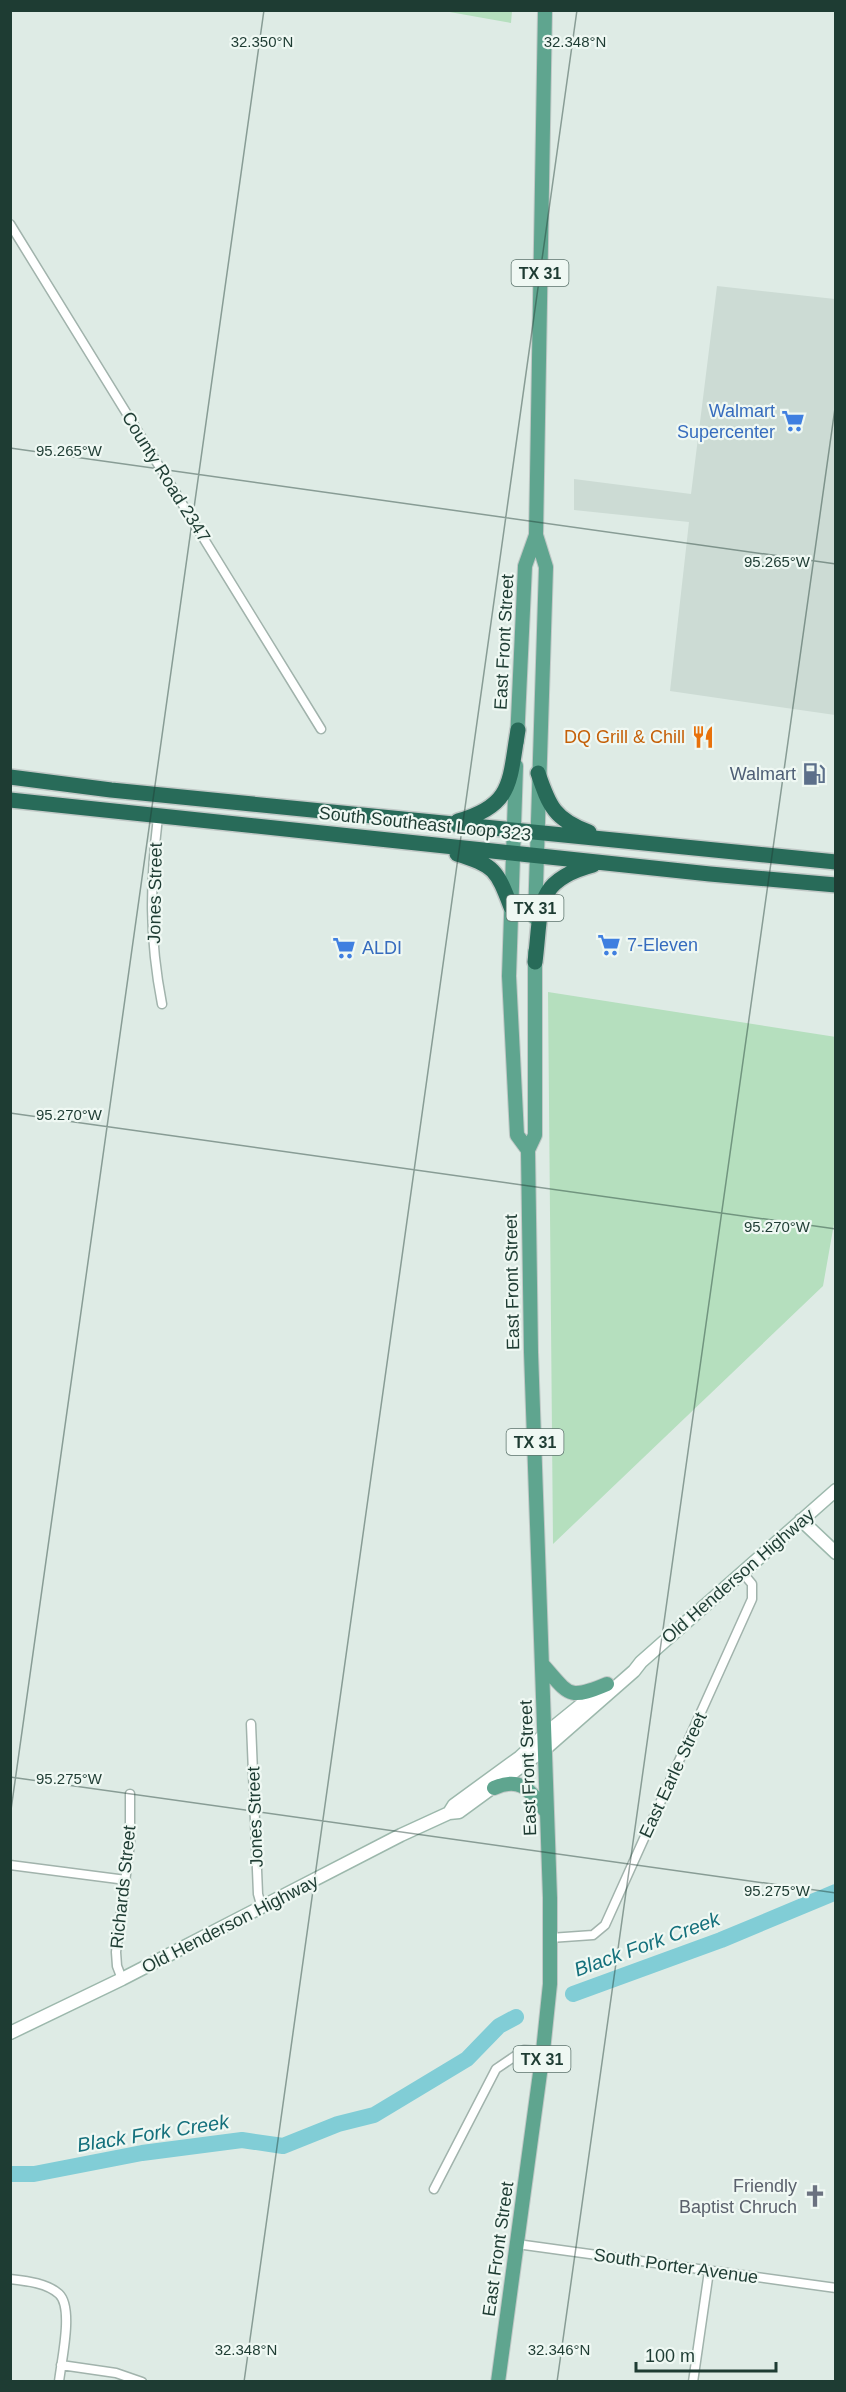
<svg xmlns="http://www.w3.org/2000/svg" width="846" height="2392" viewBox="0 0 846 2392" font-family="Helvetica,sans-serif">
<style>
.built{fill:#ccdbd4}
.green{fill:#b5dfbe}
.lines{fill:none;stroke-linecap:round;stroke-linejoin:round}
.river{stroke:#81cdd6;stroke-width:16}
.street-casing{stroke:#a1b3ac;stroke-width:11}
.secondary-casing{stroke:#9cb8ac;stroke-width:15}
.primary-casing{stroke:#c0c8c6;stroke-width:16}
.highway-casing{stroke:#c0c8c6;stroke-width:18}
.street{stroke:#fff;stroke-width:8}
.secondary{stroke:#fff;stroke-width:12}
.primary{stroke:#5fa58f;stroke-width:14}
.highway{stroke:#286b59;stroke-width:15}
.ticks{fill:none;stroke:#1e3c33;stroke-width:1.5;stroke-opacity:0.45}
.labels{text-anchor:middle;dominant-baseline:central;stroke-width:4.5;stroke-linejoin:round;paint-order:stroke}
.shield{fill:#eff8f3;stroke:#5d746d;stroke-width:1.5}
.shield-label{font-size:16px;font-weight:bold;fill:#1e3c33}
.shop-label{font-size:18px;fill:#366cbe;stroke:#eff8f3;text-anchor:start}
.street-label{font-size:18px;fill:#1e3c33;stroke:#eff8f3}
.food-label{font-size:18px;fill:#c56008;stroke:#eff8f3;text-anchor:end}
.service-label{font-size:18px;fill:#4e5e75;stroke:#eff8f3;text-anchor:end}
.worship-label{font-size:18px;fill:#5b616d;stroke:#eff8f3;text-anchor:end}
.water-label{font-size:20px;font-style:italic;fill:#14707c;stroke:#eff8f3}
.ticks-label{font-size:15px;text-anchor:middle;fill:#1e3c33;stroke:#eff8f3;stroke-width:4.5;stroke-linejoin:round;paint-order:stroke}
</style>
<rect width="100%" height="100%" fill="#deebe5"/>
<!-- built -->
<path class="built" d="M717,286L835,299V715L670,691L689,522L574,510V479L691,494Z"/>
<!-- green -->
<path class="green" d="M444,11H512L511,23Z
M548,992L836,1037L835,1218L823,1286L553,1544Z"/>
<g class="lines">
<!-- river -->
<path class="river" d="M573,1994L721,1940L836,1892
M10,2174H34L142,2153L242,2140L283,2146L338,2124L374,2115L467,2059L499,2026L516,2017"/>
<!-- street casing -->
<g class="street-casing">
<path id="street" d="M10,224L321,729
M158,817C150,884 149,937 162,1004
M251,1724L258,1894L262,1908
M10,1865L126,1880
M550,1938L593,1935L605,1925L752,1599V1584L742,1572
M122,1979L117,1966L116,1952L130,1843V1794
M434,2189L496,2069L524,2050L543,2051
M517,2244L836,2288
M10,2279C27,2281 47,2283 59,2294C74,2308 61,2362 59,2382
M61,2365L116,2373L142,2382
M693,2382L709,2271"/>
</g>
<!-- secondary casing -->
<g class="secondary-casing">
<path id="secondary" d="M801,1520L836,1553
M449,1813L454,1805L520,1757L545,1734L603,1687
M10,2033L122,1979L401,1835L449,1813L459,1812L545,1749L634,1671L641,1662L836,1490"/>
</g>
<!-- primary casing -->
<g class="primary-casing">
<path id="primary" d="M517,741L525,566L536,535L545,10
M516,766L509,976L517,1135L528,1150
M535,918L546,567L536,535
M542,1664C569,1694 567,1701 607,1684
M494,1788C523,1775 531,1793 547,1813
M498,2382L543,2051L550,1984V1898L531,1352L528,1150L535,1135V952"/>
</g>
<!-- highway casing -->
<g class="highway-casing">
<path id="highway" d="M538,773C549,806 555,820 589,832
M10,777L111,790L836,862
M10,800L710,874L836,885
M458,821C514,805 509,781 518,730
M457,854C495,865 497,871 511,907
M535,962C542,908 533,881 593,865"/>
</g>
<!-- street -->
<use href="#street" class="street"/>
<!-- secondary -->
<use href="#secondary" class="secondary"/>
<!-- primary -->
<use href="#primary" class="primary"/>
<!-- highway -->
<use href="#highway" class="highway"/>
</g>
<!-- ticks -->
<path class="ticks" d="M10,448L836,564M10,1113L836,1229M10,1777L836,1893M10,1817L264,10M244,2382L577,10M557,2382L836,401"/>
<!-- icons -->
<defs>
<g id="supermarket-bare" transform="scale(1.8)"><path d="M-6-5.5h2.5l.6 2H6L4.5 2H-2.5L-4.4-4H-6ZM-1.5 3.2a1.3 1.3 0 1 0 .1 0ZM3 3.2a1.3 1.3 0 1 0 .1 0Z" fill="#3f7fe0" stroke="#eff8f3" stroke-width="2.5" paint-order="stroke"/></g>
<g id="restaurant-bare" transform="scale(1.8)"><path d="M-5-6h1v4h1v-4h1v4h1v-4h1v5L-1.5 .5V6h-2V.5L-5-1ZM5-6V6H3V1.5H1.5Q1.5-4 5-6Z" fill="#e8710a" stroke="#eff8f3" stroke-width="2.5" paint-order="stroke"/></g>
<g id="fuel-bare" transform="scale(1.8)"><path d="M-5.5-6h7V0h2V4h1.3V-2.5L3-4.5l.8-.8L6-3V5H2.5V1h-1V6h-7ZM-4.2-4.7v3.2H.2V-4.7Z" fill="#5c6f8a" stroke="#eff8f3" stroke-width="2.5" paint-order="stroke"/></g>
<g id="church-bare" transform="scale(1.8)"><path d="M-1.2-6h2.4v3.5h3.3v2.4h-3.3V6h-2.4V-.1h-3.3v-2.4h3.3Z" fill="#6b7280" stroke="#eff8f3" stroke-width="2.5" paint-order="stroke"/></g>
</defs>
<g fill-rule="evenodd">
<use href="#supermarket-bare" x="793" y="421"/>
<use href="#restaurant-bare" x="703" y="737"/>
<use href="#fuel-bare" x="814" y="774"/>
<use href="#supermarket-bare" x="609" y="945"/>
<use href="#supermarket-bare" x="344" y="948"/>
<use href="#church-bare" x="815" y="2196"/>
</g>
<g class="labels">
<!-- shield labels -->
<g class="shield">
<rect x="511.5" y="260" width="57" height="26" rx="4.5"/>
<rect x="506.5" y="895" width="57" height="26" rx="4.5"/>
<rect x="506.5" y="1429" width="57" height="26" rx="4.5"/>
<rect x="513.5" y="2046" width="57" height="26" rx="4.5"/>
</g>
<g class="shield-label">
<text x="540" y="273">TX 31</text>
<text x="535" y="908">TX 31</text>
<text x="535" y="1442">TX 31</text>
<text x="542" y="2059">TX 31</text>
</g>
<!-- shop labels -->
<g class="shop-label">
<text x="775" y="411" text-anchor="end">Walmart<tspan x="775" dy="21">Supercenter</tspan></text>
<text x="627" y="945">7-Eleven</text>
<text x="362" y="948">ALDI</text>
</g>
<!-- street labels -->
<g class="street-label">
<text transform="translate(166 477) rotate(58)">County Road 2347</text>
<text transform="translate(504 642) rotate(-87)">East Front Street</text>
<text transform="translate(425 824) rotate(6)">South Southeast Loop 323</text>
<text transform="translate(155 893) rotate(-89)">Jones Street</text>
<text transform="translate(512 1282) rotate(-91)">East Front Street</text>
<text transform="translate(738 1576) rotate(-41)">Old Henderson Highway</text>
<text transform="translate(528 1768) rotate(-92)">East Front Street</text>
<text transform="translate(673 1775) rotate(-65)">East Earle Street</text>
<text transform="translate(255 1817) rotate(-92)">Jones Street</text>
<text transform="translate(123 1887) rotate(-84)">Richards Street</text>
<text transform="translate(230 1924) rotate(-27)">Old Henderson Highway</text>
<text transform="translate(498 2249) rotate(-82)">East Front Street</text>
<text transform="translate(676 2266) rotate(8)">South Porter Avenue</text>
</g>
<!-- food labels -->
<g class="food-label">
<text x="685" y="737">DQ Grill &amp; Chill</text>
</g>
<!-- service labels -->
<g class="service-label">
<text x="796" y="774">Walmart</text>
</g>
<!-- worship labels -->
<g class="worship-label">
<text x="797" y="2186">Friendly<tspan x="797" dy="21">Baptist Chruch</tspan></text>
</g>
<!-- water labels -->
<g class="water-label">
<text transform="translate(647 1944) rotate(-20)">Black Fork Creek</text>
<text transform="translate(153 2133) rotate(-9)">Black Fork Creek</text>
</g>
</g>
<g class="ticks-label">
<text x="262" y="47">32.350°N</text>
<text x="575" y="47">32.348°N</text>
<text x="69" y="456">95.265°W</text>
<text x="777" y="567">95.265°W</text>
<text x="69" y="1120">95.270°W</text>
<text x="777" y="1232">95.270°W</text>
<text x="69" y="1784">95.275°W</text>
<text x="777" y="1896">95.275°W</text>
<text x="246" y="2355">32.348°N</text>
<text x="559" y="2355">32.346°N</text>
</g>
<!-- border -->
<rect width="846" height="2392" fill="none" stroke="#1e3c33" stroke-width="24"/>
<!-- scale -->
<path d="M636 2362v9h140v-9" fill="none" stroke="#1e3c33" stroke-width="3"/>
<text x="645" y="2362" font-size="18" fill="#1e3c33" stroke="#eff8f3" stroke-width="4.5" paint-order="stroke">100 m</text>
</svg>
